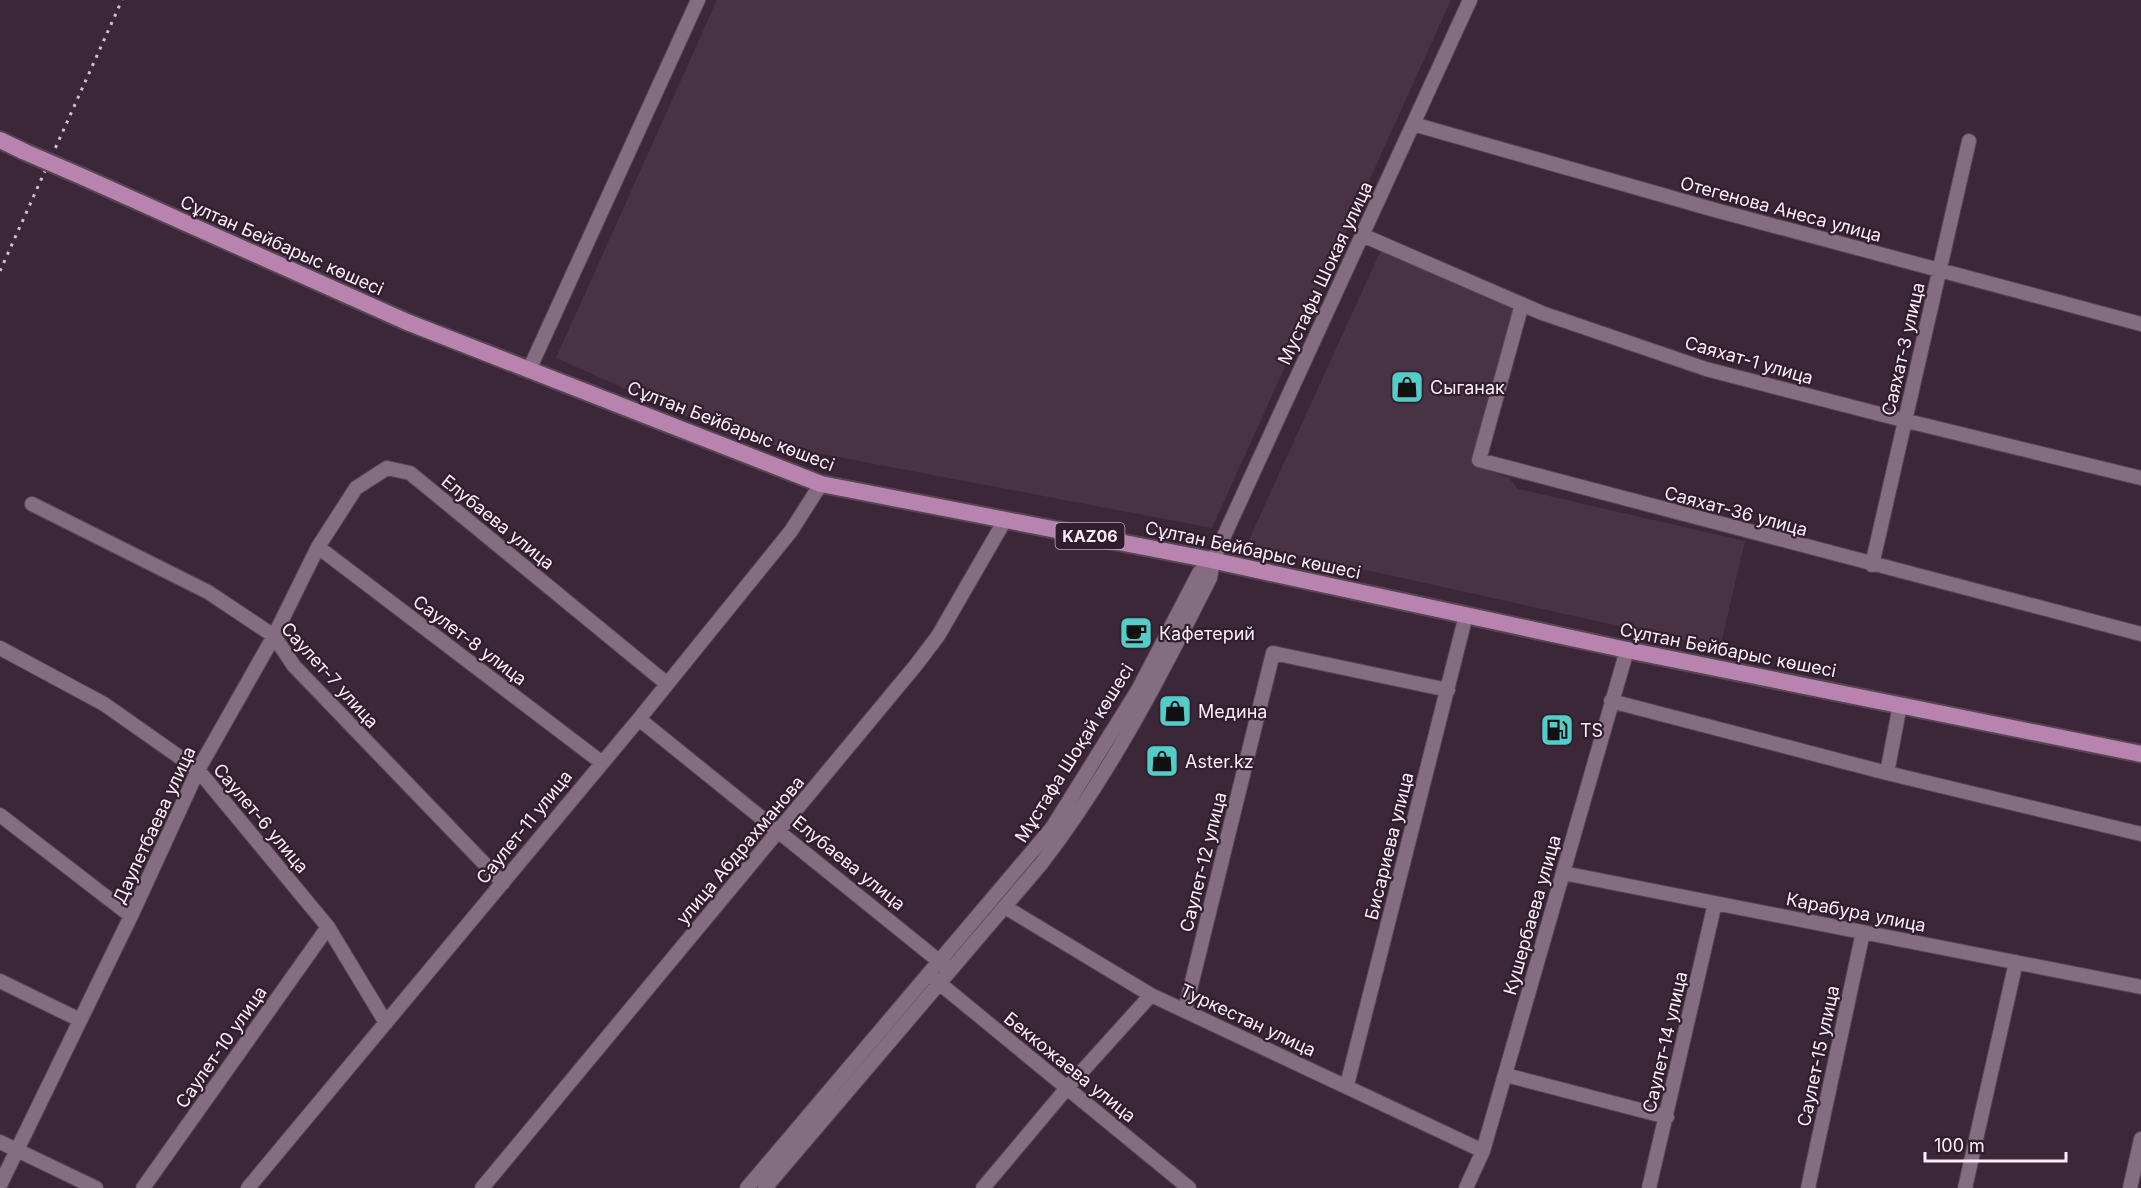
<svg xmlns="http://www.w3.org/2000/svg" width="2141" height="1188" viewBox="0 0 2141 1188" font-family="Inter,sans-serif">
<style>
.built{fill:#4a3245}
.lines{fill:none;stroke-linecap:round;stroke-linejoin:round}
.minor-casing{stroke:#564552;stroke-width:16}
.major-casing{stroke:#564552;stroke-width:20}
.minor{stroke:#846d80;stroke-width:14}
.major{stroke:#b883ae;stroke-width:16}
.rail{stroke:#d0c0cc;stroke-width:3;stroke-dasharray:3 6;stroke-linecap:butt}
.major-bridge-casing{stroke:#564552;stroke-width:20;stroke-linecap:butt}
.major-bridge{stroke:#b883ae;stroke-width:16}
.labels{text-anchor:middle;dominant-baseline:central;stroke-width:4.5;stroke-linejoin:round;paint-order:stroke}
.shield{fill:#301d2d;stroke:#bfafbb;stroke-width:1.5}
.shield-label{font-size:16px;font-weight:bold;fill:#fceef8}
.street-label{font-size:18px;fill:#fceef8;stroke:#301d2d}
.poi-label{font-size:18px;fill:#fceef8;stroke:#301d2d;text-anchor:start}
</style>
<rect width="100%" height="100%" fill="#3b2737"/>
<!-- built -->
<path class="built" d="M717,0H1451L1212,528L733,437L556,358Z
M1381,250L1517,309L1473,465L1509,478L1518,489L1745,541L1720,648L1247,544Z"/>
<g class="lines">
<!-- minor casing -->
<g class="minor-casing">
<path id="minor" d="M1413,124L1715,210L2141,324
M1362,235L1542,313L1706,369L1899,419L2141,478
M1522,304L1479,460L2141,634
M529,370L698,0
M32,504L208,592L274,636L294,666L503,883
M318,547L601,762
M1872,565L1969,141
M0,648L104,704L198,770L328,927L386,1023
M1611,701L1887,773L2141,834
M639,719L945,966
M1887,773L1900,705
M0,815L131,916
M1563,873L2141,987
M1005,907L1151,995L1483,1151
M933,978L1189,1188
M0,981L80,1020
M1185,1010L1273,653L1448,690
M1506,1075L1667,1117
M1347,1085L1466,615
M0,1142L96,1188
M0,1185L131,916L198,770L274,636L318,547L356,488L387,468L410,473L666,683
M143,1188L328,927
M248,1188L639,719L791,531L821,484
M482,1188L916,665L938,636L1005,520
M747,1188L1052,828L1138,690L1199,573L1213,560
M765,1188L1041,864C1109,776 1160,677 1210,578L1213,560L1470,0
M983,1188L1067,1088L1151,995
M1466,1188L1483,1151L1627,650
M1649,1188L1715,903
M1808,1188L1863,932
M1965,1188L2016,962
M2130,1188L2141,1139"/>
</g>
<!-- major casing -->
<g class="major-casing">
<path id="major" d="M0,140L25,152
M83,177L407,322L821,484L1206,559L1627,650L2141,754"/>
</g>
<!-- minor -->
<use href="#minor" class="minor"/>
<!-- major -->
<use href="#major" class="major"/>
<!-- rail -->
<path class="rail" d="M0,271L122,0"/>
<!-- major-bridge casing -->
<g class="major-bridge-casing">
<path id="major-bridge" d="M25,152L83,177"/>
</g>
<!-- major-bridge -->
<use href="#major-bridge" class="major-bridge"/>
</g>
<!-- icons -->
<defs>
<g id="shop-square" transform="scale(1.725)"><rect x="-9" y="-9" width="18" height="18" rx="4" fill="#54cdc8" stroke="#301d2d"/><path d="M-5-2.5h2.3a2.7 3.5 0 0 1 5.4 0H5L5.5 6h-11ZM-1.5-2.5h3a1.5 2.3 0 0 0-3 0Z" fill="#111"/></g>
<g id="cafe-square" transform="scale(1.725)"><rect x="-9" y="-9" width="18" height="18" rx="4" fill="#54cdc8" stroke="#301d2d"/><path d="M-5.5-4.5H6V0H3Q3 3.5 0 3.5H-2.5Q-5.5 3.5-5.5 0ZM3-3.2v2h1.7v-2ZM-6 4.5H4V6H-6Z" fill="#111"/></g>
<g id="fuel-square" transform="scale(1.725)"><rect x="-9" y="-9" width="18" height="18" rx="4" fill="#54cdc8" stroke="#301d2d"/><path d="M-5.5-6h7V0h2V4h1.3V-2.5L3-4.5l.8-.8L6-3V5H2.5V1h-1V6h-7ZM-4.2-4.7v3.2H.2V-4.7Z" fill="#111"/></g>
</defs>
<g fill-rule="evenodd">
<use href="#shop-square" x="1407" y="387"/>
<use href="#cafe-square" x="1136" y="633"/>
<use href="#shop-square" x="1175" y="711"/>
<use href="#fuel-square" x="1557" y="730"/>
<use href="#shop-square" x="1162" y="761"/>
</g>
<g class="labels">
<!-- shield labels -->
<rect class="shield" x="1055.5" y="523" width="69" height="26" rx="4.5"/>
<g class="shield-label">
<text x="1090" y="536">KAZ06</text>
</g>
<!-- street labels -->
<g class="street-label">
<text transform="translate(1781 209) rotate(15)">Отегенова Анеса улица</text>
<text transform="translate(282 245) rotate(24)">Сұлтан Бейбарыс көшесі</text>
<text transform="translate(1325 273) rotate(-65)">Мустафы Шокая улица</text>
<text transform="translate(1903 349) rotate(-77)">Саяхат-3 улица</text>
<text transform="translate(1749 360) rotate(16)">Саяхат-1 улица</text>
<text transform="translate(731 426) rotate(21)">Сұлтан Бейбарыс көшесі</text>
<text transform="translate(1736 511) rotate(15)">Саяхат-36 улица</text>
<text transform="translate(498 522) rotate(39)">Елубаева улица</text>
<text transform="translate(1253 550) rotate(12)">Сұлтан Бейбарыс көшесі</text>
<text transform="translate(470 640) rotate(37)">Саулет-8 улица</text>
<text transform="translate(1728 650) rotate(11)">Сұлтан Бейбарыс көшесі</text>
<text transform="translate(330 675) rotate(48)">Саулет-7 улица</text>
<text transform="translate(1074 753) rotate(-58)">Мұстафа Шоқай көшесі</text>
<text transform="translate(261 818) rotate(50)">Саулет-6 улица</text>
<text transform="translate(154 825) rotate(-65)">Даулетбаева улица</text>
<text transform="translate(524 827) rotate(-51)">Саулет-11 улица</text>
<text transform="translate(1389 846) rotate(-76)">Бисариева улица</text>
<text transform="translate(740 850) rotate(-50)">улица Абдрахманова</text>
<text transform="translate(1203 862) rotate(-76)">Саулет-12 улица</text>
<text transform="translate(849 863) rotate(39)">Елубаева улица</text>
<text transform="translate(1856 912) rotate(11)">Карабура улица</text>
<text transform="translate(1532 915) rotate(-74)">Кушербаева улица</text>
<text transform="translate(1248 1020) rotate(25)">Туркестан улица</text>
<text transform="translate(1665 1042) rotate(-77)">Саулет-14 улица</text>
<text transform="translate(221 1047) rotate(-55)">Саулет-10 улица</text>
<text transform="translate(1818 1056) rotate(-78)">Саулет-15 улица</text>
<text transform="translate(1070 1067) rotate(39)">Беккожаева улица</text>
</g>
<!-- poi labels -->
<g class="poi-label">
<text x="1430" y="387">Сыганак</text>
<text x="1159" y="633">Кафетерий</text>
<text x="1198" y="711">Медина</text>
<text x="1580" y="730">TS</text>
<text x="1185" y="761">Aster.kz</text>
</g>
</g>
<!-- scale -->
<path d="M1925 1152v9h141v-9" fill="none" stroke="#fceef8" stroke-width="3"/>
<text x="1934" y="1152" font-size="18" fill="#fceef8" stroke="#301d2d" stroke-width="4.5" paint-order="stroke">100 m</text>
</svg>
